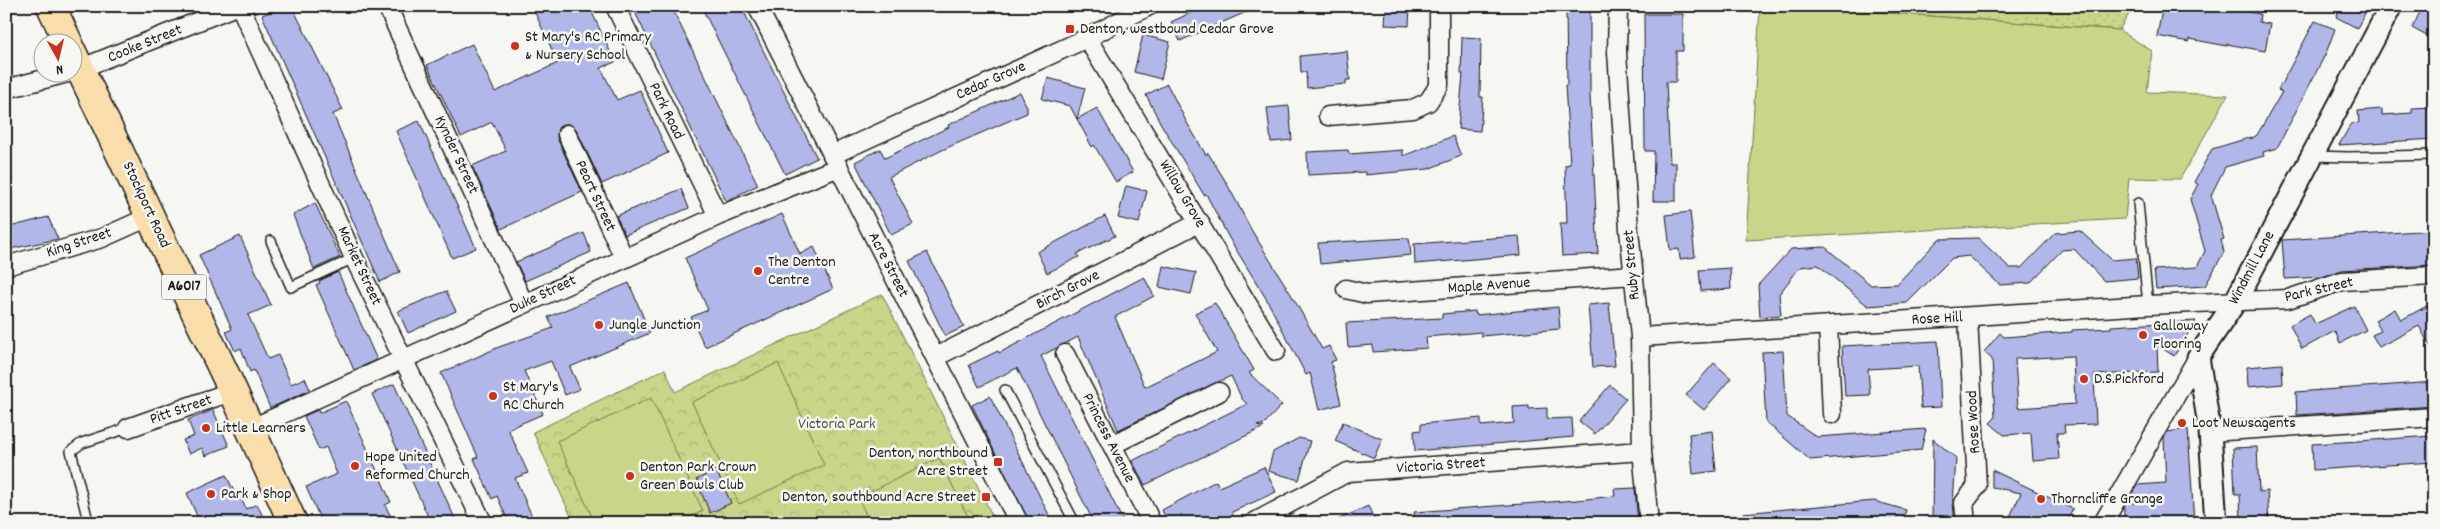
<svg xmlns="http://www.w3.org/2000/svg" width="2440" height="529" viewBox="0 0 2440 529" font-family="Dekko,sans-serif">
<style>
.grass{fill:url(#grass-dots);stroke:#727852}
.forest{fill:url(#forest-crowns);stroke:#727852}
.garden{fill:#c9d588;stroke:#727852}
.building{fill:#b1b7e9;stroke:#1c1c1c;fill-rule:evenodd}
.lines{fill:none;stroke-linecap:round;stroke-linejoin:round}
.service-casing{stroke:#1c1c1c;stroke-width:12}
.minor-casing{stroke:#1c1c1c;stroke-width:21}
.tertiary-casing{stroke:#1c1c1c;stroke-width:25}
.trunk-casing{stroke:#1c1c1c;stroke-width:31}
.service{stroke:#f6f6f2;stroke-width:9}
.minor{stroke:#f6f6f2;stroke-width:18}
.tertiary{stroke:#f6f6f2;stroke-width:21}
.trunk{stroke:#f9deab;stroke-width:28}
.poi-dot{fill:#c8321e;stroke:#f6f6f2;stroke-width:2}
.labels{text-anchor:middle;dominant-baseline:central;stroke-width:5;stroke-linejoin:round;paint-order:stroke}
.shield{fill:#f6f6f2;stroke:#5d5d5c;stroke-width:1}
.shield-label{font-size:15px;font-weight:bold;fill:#1c1c1c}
.poi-label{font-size:16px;fill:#1c1c1c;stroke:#f6f6f2;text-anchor:start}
.street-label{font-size:16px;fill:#1c1c1c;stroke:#f6f6f2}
.park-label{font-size:16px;fill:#50543c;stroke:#f6f6f2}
</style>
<defs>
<pattern id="grass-dots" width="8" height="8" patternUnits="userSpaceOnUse" patternTransform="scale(1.25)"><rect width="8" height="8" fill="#c9d588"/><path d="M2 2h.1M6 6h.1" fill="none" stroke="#acb675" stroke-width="1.8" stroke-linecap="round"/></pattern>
<pattern id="forest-crowns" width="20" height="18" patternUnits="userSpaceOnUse" patternTransform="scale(1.25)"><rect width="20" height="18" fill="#c9d588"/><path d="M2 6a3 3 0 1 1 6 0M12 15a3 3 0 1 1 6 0" fill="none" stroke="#acb675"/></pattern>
</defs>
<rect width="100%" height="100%" fill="#f6f6f2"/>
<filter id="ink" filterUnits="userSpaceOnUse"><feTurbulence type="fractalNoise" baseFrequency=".02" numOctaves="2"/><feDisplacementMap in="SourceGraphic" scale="10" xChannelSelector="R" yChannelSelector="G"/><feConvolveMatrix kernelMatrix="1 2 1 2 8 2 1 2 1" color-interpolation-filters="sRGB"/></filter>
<g filter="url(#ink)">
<!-- grass -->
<path class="grass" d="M1794,6H2134L2119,30Z"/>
<!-- forest -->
<path class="forest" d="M882,294L996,523H574L533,432L665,369L675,392Z"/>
<!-- garden -->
<path class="garden" d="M1760,6H1794L2119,30L2152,51L2147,92L2228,95L2180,179L2129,178L2125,219L1746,240Z
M778,363L824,465L739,504L692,402Z
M651,398L703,511L676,523H595L557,441Z
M939,458L971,523H870L858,498Z"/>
<!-- building -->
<path class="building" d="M285,6H292L343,110L333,114L400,272L380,282L262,15Z
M532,6H589L615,62L601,68L617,100L640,90L668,153L602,184L576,129L568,124H563L558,128L557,138L582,192L501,229L472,166L506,151L492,122L461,137L427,65L472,44L495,92L558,63Z
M632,6H671L758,185L726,201Z
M701,6H741L817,158L785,174Z
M1205,6H1260L1180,41L1171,22Z
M1386,6H1410L1409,26L1385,25Z
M1566,6L1590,7V96L1598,254L1562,256L1560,223H1567L1565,165L1570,164L1565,85H1567Z
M2173,6H2213L2260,14L2259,22L2270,24L2265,51L2227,44V46L2190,39L2189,42L2157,36L2162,10L2172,11Z
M2341,6H2369L2357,28L2336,17Z
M2423,6H2434V40L2412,28Z
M1644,14H1683V51H1676V82H1666L1670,163H1676V201H1653L1654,151H1645Z
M2315,21L2335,29L2326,53L2277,148L2263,152L2264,156L2225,167L2211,195L2224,239L2221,240L2224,252L2205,286L2156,289L2154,270L2197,267L2205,251L2190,199L2198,184L2194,182L2212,149L2252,137L2251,139L2257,135L2282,92L2278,90Z
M1143,35L1170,42L1161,79L1134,72Z
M1462,37L1481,38L1480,97H1483L1480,131L1458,129L1463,74H1461Z
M1347,51L1350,80H1346V84L1307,88L1306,72H1301L1300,56Z
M1048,78L1085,88L1077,119L1097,108L1133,172L1116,182L1094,145L1092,147L1070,106L1042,99Z
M1167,84L1186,121L1206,155L1208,153L1226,182L1252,231L1292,296L1322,349L1329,346L1336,360L1331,362L1341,404L1319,410L1310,373L1306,375L1267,300L1229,238L1206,194L1204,195L1161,124L1146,95Z
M1020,92L1027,107V113L942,150L889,177L913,224L891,235L855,162L880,149L885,158L949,127L948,125Z
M1289,106L1292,140L1271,142L1267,108Z
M2434,107V139L2339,145L2351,124L2359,123L2358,111L2382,109V115L2412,113V108Z
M419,121L476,248L452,258L396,131Z
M1453,136L1461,156L1428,169L1365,175V172L1308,175L1307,152L1348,150L1349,154L1403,150V156Z
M1126,186L1147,191L1139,223L1118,218Z
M681,189L689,208L625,235L616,216Z
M315,203L340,257L314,269L293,215Z
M1690,212L1695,257L1680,259L1679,249L1670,250L1666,215Z
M782,214L800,254L814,247L833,289L705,347L691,317L708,310L685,258Z
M1105,216L1115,236L1077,254L1079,257L1047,273L1037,252Z
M48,217L58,239L10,249L6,228Z
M2434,230V265L2341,270L2322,277L2285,279L2282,240Z
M2080,231L2112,260L2136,258L2138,278L2104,281L2074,249L2062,250L2030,283L2000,285L1969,256L1952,258L1907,303L1868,306L1818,265L1800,267L1779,294L1781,315L1760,317L1758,285L1791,249L1825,247L1871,285L1897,284L1939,239L1978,238L2010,268H2021L2055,233Z
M584,233L591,252L525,281L516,262Z
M240,236L271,305L248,315L268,359L278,355L291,384L305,378L310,390L270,408L254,370L250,372L241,348L235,351L226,332L232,329L199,255Z
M1519,236L1521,255L1415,264L1414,244Z
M1409,238L1411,255L1320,264L1318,243Z
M927,252L964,327L945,336L909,261Z
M1163,266L1196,273L1191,294L1159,287Z
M1730,268L1731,289L1701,291L1699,270Z
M338,272L377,360L354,370L316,285L320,283L319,281Z
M1144,277L1154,296L1115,317L1145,387L1217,352L1195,313L1215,303L1254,370L1249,373L1282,405L1264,424L1257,426L1264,427L1145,485L1132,461L1247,404L1242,399L1231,376L1118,430L1078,337L1041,356L1124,523H1094L1017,368L979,387L969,365L998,351L999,353Z
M629,283L650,333L570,367L580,389L565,395L551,361L524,371L543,414L508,429L528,473L515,478L535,523H509L497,496L492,499L474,459L478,457L441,373L499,347L553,328L548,317Z
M446,291L456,311L408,333L398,311Z
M2434,302V353L2419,326L2379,347L2372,335L2381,331L2375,320L2395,309L2401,320Z
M1609,303L1615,366L1593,367L1588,305Z
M2354,306L2366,330L2340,343L2335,331L2302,349L2290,325L2310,314L2315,324Z
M1558,307L1560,329L1481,336V332L1426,337L1427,348L1373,352V345L1348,347L1346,323L1442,318V314L1475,311L1476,315Z
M2196,321L2174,356L2157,345L2158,372L2094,375L2096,424L2064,425L2065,433H2057L2059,459L2033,461L2031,433L2004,435L1990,423L1995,418L1992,359L1984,352L2000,333L2004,337L2072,332V330L2111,328V326ZM2073,356L2075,404L2018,408L2015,359Z
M1938,341L1941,407L1921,408L1918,366L1868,369L1870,395L1845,396L1842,346Z
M1783,351L1787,416L1817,437L1926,429L1921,450L1810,460L1766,422L1762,352Z
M1714,363L1731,378L1704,410L1686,395Z
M2282,364L2283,384L2248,387L2247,367Z
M2434,382V406L2297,415L2296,392Z
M394,384L457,523H431L372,394Z
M1610,385L1626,399L1595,434L1579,421Z
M990,396L1053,523H1029L972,405Z
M346,401L391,502L385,505L394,523H322L306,487L337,474L326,447L319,450L304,416L318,410L319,413Z
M1529,406V409L1547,408V419L1572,418L1573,437L1415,451L1414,431L1421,430V424L1481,418V426L1514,423L1513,407Z
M213,410L229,446L205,456L202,448L189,454L183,440L194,436L188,420Z
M1343,422L1382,439L1374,458L1335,441Z
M2188,429L2194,523H2129L2128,518H2124V508L2126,503H2134L2133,492L2137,485L2166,483L2164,438L2167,432Z
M1712,431L1716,471L1693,474L1689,434Z
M2434,436V462L2313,470L2312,444Z
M1299,438L1310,441L1299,480L1268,471L1273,452Z
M1933,439L1956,458L1953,504L1955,523H1932Z
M2257,447L2259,492L2267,491L2269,523H2241L2240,494H2235L2233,448Z
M1264,467L1276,492L1232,512L1233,515L1218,523H1168L1162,510L1216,481L1219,487Z
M716,470L731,503L710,513L696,480Z
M1992,470L2073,509L2066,523H2007L2021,493L1992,487Z
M226,475L236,495L239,494L246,509L257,504L266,523H200L187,493Z
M1635,488L1638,523H1567L1566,520L1530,523H1415L1414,512L1577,500L1615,496L1614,489Z
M1874,501L1906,510L1902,523H1743V513Z
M1368,506L1376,523H1331Z"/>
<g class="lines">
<!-- service casing -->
<g class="service-casing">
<path id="service" d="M2312,156L2349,157L2434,155
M2138,203L2148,305
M271,241L291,287L354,258
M1005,390L1075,523
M88,521L71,451L82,443L128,428"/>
</g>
<!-- minor casing -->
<g class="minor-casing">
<path id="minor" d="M240,6L354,258L483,523
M387,6L524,304
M615,6L718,216
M757,6L1019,523
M1618,6L1617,52L1629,230L1640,337L1642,451L1649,523
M1087,38L1276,351
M72,72L236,6
M6,89L71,72
M1328,116L1413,109L1428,102L1439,85V6
M567,134L624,258
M832,155L1087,38L1149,6
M6,266L102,238L151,216
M1346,289L1367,294L1633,275
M1828,325L1832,414
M1640,337L2148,305L2288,299L2342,281L2434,276
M1065,354L1152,523
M936,357L1200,222
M128,428L233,391
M250,429L718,216L839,167
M2210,432L2434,417
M1112,445L1219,392
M1253,523L1348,472L1642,451
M1966,523L1964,503L1977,486L1968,318
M2103,523L2198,357"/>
</g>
<!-- tertiary casing -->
<g class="tertiary-casing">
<path id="tertiary" d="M2216,523L2210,432L2198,357L2235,302L2391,6"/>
</g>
<!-- trunk casing -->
<g class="trunk-casing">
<path id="trunk" d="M51,6L68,42
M72,52L233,391L293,523"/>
</g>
<!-- service -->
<use href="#service" class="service"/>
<!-- minor -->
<use href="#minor" class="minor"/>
<!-- tertiary -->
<use href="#tertiary" class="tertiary"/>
<!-- trunk -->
<use href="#trunk" class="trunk"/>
</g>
</g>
<!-- markers -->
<g class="poi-dot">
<rect x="1065" y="24" width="10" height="10" rx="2.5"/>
<circle cx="515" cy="46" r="5"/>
<circle cx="758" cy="271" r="5"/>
<circle cx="599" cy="325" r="5"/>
<circle cx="2143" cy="335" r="5"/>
<circle cx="2084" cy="379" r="5"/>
<circle cx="493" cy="396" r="5"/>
<circle cx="2182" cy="423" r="5"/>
<circle cx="206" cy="428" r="5"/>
<rect x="993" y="457" width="10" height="10" rx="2.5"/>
<circle cx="355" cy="466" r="5"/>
<circle cx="630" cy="476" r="5"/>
<circle cx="211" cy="494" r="5"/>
<rect x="981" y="492" width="10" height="10" rx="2.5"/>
<circle cx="2041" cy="499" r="5"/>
</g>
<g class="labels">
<!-- shield labels -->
<rect class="shield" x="161.5" y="274.5" width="45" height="25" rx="4"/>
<g class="shield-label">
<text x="184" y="287">A6017</text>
</g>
<!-- poi labels -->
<g class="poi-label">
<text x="1080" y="29">Denton, westbound Cedar Grove</text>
<text x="525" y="37">St Mary's RC Primary<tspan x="525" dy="18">&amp; Nursery School</tspan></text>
<text x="768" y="262">The Denton<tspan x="768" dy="18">Centre</tspan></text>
<text x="609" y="325">Jungle Junction</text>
<text x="2153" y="326">Galloway<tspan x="2153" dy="18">Flooring</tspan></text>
<text x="2094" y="379">D.S.Pickford</text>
<text x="503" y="387">St Mary's<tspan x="503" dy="18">RC Church</tspan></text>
<text x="2192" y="423">Loot Newsagents</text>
<text x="216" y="428">Little Learners</text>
<text x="988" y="453" text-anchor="end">Denton, northbound<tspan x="988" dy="18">Acre Street</tspan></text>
<text x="365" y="457">Hope United<tspan x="365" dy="18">Reformed Church</tspan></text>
<text x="640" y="467">Denton Park Crown<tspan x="640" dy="18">Green Bowls Club</tspan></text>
<text x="221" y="494">Park &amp; Shop</text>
<text x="976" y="497" text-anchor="end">Denton, southbound Acre Street</text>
<text x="2051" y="499">Thorncliffe Grange</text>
</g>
<!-- street labels -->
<g class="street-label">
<text transform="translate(145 44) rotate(-22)">Cooke Street</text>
<text transform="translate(991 81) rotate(-24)">Cedar Grove</text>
<text transform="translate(666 111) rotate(64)">Park Road</text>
<text transform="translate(456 155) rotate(65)">Kynder Street</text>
<text transform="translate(1182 194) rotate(59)">Willow Grove</text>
<text transform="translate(595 196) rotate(65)">Peart Street</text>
<text transform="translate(146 205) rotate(65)">Stockport Road</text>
<text transform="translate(79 243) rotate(-18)">King Street</text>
<text transform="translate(888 265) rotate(63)">Acre Street</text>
<text transform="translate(1632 265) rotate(-95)">Ruby Street</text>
<text transform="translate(359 266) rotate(65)">Market Street</text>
<text transform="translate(2252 268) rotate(-62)">Windmill Lane</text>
<text transform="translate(1489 286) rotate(-4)">Maple Avenue</text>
<text transform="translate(1068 290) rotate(-27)">Birch Grove</text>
<text transform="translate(2319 290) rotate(-13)">Park Street</text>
<text transform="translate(543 295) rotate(-25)">Duke Street</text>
<text transform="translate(1937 319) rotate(-3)">Rose Hill</text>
<text transform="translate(181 410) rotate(-19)">Pitt Street</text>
<text transform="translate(1974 422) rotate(-93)">Rose Wood</text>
<text transform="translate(1108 438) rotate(63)">Princess Avenue</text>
<text transform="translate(1441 466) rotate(-4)">Victoria Street</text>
</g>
<!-- park labels -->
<g class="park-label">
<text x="837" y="424">Victoria Park</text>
</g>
</g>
<!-- margin -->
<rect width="2440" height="529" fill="none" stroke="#f6f6f2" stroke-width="25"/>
<rect x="12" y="12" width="2415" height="504" fill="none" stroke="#1c1c1c" stroke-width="2" filter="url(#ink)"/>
<!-- north arrow -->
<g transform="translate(58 58) rotate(172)"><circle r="24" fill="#f6f6f2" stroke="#9f9f9c"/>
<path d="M0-4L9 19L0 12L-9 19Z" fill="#c8321e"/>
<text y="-8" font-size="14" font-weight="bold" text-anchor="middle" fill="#1c1c1c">N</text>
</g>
</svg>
